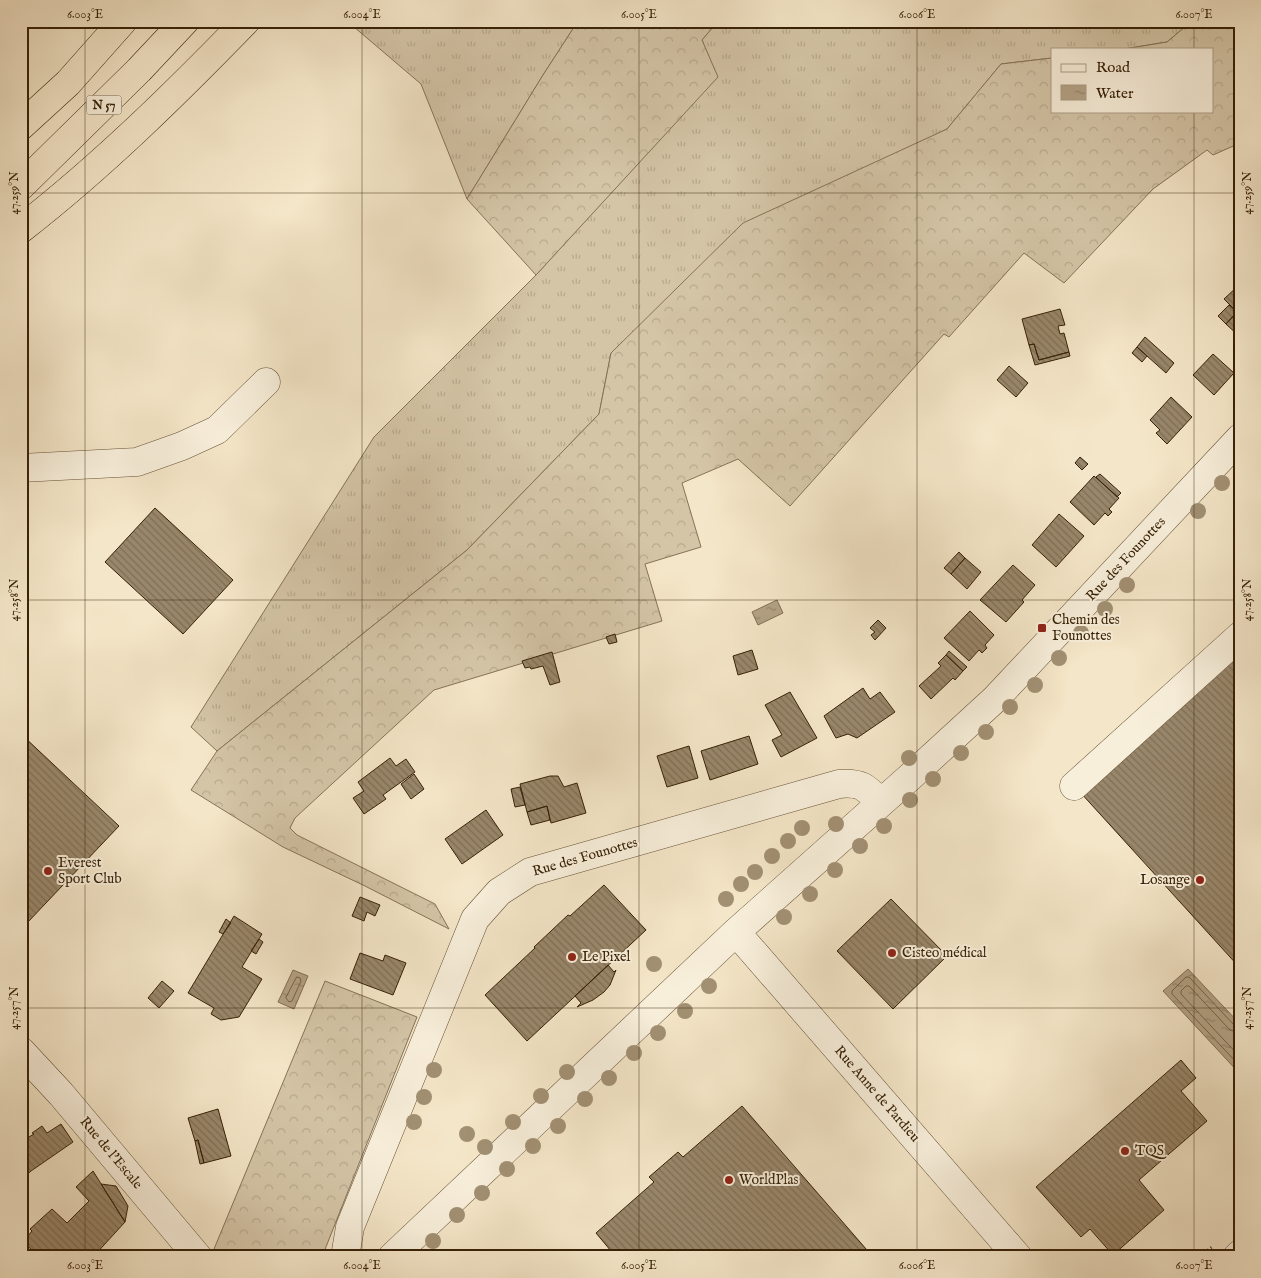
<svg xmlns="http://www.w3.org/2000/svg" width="1261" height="1278" viewBox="0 0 1261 1278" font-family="'IM FELL English',serif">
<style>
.grass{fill:url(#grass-tufts);stroke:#867356}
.forest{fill:url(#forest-crowns);stroke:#867356}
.water{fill:url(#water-ripples);stroke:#826f53}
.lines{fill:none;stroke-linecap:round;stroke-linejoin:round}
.shore{stroke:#766246;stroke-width:1}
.building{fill:url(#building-back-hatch);stroke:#372106}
.minor-casing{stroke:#665236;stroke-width:29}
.highway-casing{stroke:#372106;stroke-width:29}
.path{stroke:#372106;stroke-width:3;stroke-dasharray:1 2.5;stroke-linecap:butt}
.minor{stroke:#f8efdb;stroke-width:28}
.highway{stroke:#f4e6c8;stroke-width:28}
.tree{fill:#a29073}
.ticks{fill:none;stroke:#372106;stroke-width:1;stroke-opacity:0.45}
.poi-dot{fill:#8f2418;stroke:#f8efdb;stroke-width:2}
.labels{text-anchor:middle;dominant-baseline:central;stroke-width:4;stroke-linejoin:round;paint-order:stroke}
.shield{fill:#f8efdb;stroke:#715f46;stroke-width:1}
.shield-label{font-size:12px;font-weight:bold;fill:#372106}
.street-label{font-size:14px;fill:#372106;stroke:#f8efdb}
.poi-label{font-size:14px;fill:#372106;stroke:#f8efdb;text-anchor:start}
.neatline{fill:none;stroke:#372106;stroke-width:2}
.ticks-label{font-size:12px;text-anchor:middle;fill:#372106}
</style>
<defs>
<pattern id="grass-tufts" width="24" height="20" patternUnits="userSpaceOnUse" patternTransform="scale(1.25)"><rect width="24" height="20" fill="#d4c5a7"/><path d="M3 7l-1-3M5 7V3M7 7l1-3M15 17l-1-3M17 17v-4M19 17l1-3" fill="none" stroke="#b7a98e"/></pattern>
<pattern id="forest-crowns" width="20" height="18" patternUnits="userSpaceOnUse" patternTransform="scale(1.25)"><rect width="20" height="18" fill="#d4c5a7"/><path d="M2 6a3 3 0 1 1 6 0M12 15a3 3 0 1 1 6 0" fill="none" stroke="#b7a98e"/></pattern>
<pattern id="water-ripples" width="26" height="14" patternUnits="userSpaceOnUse" patternTransform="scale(1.25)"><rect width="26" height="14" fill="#b4a386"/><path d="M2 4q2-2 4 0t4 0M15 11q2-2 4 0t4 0" fill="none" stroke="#93846c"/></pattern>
<pattern id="building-back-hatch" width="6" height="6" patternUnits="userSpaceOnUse" patternTransform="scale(1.25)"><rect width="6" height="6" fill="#99876b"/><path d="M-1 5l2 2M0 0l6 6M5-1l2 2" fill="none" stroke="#7e6e56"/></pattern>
</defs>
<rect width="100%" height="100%" fill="#f4e6c8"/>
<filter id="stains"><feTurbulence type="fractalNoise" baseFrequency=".004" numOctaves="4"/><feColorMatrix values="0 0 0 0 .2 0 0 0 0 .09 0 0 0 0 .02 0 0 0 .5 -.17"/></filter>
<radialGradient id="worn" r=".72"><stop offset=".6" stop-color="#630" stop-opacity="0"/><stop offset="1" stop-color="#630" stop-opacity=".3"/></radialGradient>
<!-- grass -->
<path class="grass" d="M347,21H578L543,75L467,199L421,84Z
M718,21H1192L1167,42L1124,49H1052V58L1001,64L947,129L892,156L611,353L599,414L467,550L217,751L191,727L374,437L536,275L717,77L702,40Z"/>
<!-- forest -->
<path class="forest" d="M578,21H718L702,40L718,77L536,275L467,199L543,75Z
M1192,21H1240V143L1213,155L1207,150L1153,189L1064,283L1024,253L949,337L944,334L790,506L738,459L682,483L701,547L645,564L662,621L434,690L295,818L290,828L297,835L435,904L449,929L365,886L283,847L191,790L217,751L467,550L599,414L611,353L743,223L947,129L1001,64L1052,58V111H1212V49H1124L1167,42Z
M325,981L417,1017L322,1257H218L213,1251L214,1249Z"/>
<!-- water -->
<path class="water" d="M777,600L783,613L758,625L752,612Z
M1188,969L1240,1024V1074L1163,991Z
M293,970L308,976L294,1009L278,1002Z"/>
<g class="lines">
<!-- shore -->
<path class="shore" d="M297,977L300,978L301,981L292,1001L289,1002L286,998Z
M1240,1027L1234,1025L1189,977H1186L1172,991V994L1240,1066
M1240,1033L1230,1030L1189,986H1186L1181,991V994L1240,1057"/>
</g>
<!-- building -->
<path class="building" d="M1239,285L1240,286V337L1226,324L1237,312L1224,299Z
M1229,305L1237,312L1226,324L1218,316Z
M1060,309L1065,325L1058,326L1060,334L1064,333L1069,352L1039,360L1034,344L1029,345L1022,319Z
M1145,337L1174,363L1166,373L1137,347Z
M1034,344L1039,360L1069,352L1070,356L1035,365L1029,345Z
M1137,347L1147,356L1142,362L1132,353Z
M1213,354L1234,373L1214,395L1193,375Z
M1009,366L1028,383L1016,397L997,380Z
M1171,397L1192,417L1167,444L1156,433L1160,430L1150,420Z
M1080,457L1088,464L1082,470L1075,463Z
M1100,474L1121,493L1117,497L1096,477Z
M1094,476L1119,498L1109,509L1112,512L1108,516L1105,513L1094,525L1070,502Z
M155,508L233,580L183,634L105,562Z
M1059,514L1084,536L1056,567L1032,545Z
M959,552L965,558L951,574L944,568Z
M965,558L981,572L967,589L951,574Z
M1013,565L1035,585L1022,600L1024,602L1006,622L980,600Z
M970,611L994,635L985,645L987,648L982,653L979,650L969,661L944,638Z
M878,620L886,628L875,640L871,635L875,632L870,628Z
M615,634L617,642L609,644L606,637Z
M1240,647V968L1080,792Z
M752,650L758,669L738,675L733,656Z
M949,651L967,667L963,671L946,655Z
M552,652L560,682L550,685L543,666L531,669L530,667L525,668L522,661Z
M946,655L963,671L955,680L953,678L931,699L919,686L941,666L938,663Z
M863,688L870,699L880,692L895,712L857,738L848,734L836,738L824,716Z
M790,692L817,738L781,757L772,740L782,735L765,705Z
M21,734L119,826L27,923L21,917Z
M749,736L758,764L710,780L701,751Z
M689,746L698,778L667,787L657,756Z
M390,758L396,766L406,759L415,772L383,795L386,799L364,814L353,798L364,791L358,782Z
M414,774L424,789L411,799L401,784Z
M550,776H558L564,787L577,783L586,813L551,823L547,806L527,812L520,784Z
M520,787L525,805L515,807L511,789Z
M547,806L550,820L531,825L527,812Z
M486,810L503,835L462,864L445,839Z
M604,885L646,930L527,1041L485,995L535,948L534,947L568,915L570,916Z
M360,897L380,905L375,916L367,912L364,921L352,916Z
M891,899L947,956L893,1009L837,951Z
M234,916L262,934L242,967L262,979L239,1017L221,1020L211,1014L214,1008L188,993Z
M21,917L27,923L22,928L21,927Z
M226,919L231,923L223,934L219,932Z
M259,939L263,942L256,954L251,951Z
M360,953L383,961L385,955L406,963L393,995L350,979Z
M608,965L614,972L616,970L610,985L604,992L593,1000L577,1007L581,1003L575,996Z
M162,981L174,991L159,1008L148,998Z
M1181,1060L1196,1078L1181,1091L1207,1121L1139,1180L1164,1210L1113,1255L1090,1229L1081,1237L1036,1187Z
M742,1106L873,1257H616L596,1233L654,1182L649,1177L678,1152L683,1157Z
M218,1109L231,1156L204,1163L198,1140L195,1141L188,1118Z
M61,1124L73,1142L31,1171L21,1180V1127L29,1137L34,1134L32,1133L42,1126L47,1133Z
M198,1140L204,1163L200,1164L195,1141Z
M93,1171L125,1222L93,1257H67L58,1250L51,1257H40L23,1242L32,1231L30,1229L52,1209L67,1223L89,1201L76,1187Z
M101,1184L116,1186L128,1206L125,1222Z"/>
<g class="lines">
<!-- minor casing -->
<g class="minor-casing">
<path id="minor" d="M21,468L137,462L182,446L217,430L266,382
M1074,786L1240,636
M736,932L1018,1257
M21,1051L61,1094L198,1257
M345,1257L350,1227L475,919L499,892L530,872L839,784C861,782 866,787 880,802
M392,1257L736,932L910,777L995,699L1240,438
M1237,1257L1240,1254"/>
</g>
<!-- highway casing -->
<g class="highway-casing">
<path id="highway" d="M21,126L68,83L123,21
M21,186L139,70L185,21
M21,229C102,166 175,94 246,21"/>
</g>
<!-- path -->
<path class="path" d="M1200,1257L1213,1246"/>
<!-- minor -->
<use href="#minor" class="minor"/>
<!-- highway -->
<use href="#highway" class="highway"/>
</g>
<!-- trees -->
<g class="tree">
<circle cx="1222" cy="483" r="8"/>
<circle cx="1198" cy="511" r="8"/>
<circle cx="1127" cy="585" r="8"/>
<circle cx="1105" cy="609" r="8"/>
<circle cx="1081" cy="633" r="8"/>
<circle cx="1059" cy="658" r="8"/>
<circle cx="1035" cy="685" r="8"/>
<circle cx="1010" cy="707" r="8"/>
<circle cx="986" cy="732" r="8"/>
<circle cx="961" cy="753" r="8"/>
<circle cx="909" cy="758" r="8"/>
<circle cx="933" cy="779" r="8"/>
<circle cx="910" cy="800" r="8"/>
<circle cx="836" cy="824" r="8"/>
<circle cx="884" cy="826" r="8"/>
<circle cx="802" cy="828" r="8"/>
<circle cx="788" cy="841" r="8"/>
<circle cx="860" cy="846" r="8"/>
<circle cx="772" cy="856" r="8"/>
<circle cx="835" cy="870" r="8"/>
<circle cx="755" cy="872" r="8"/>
<circle cx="741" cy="884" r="8"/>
<circle cx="810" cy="894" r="8"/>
<circle cx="726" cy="899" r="8"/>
<circle cx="784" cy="917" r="8"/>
<circle cx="654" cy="964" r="8"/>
<circle cx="709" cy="986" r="8"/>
<circle cx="685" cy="1011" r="8"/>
<circle cx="658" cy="1033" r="8"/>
<circle cx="634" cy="1053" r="8"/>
<circle cx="434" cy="1070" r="8"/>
<circle cx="567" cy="1072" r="8"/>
<circle cx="609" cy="1078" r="8"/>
<circle cx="541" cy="1096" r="8"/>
<circle cx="424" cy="1097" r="8"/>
<circle cx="585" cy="1099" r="8"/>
<circle cx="414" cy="1122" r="8"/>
<circle cx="513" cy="1122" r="8"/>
<circle cx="558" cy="1126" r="8"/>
<circle cx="467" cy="1134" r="8"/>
<circle cx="533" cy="1146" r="8"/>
<circle cx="485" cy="1147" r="8"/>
<circle cx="507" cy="1169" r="8"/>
<circle cx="482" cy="1193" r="8"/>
<circle cx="457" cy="1215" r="8"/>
<circle cx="433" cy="1241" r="8"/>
</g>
<!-- ticks -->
<path class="ticks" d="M85,21V1257M362,21V1257M639,21V1257M917,21V1257M1194,21V49M1194,111V1257M21,193H1240M21,600H1240M21,1008H1240"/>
<!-- markers -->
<g class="poi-dot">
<rect x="1037" y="623" width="10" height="10" rx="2.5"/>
<circle cx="48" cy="871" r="5"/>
<circle cx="1200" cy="880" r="5"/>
<circle cx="892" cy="953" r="5"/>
<circle cx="572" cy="957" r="5"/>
<circle cx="1125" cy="1151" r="5"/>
<circle cx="729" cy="1180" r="5"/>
</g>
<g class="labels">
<!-- shield labels -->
<rect class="shield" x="86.5" y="95.5" width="35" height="19" rx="4"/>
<g class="shield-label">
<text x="104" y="105">N 57</text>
</g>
<!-- street labels -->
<g class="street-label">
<text transform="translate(1126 559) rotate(-47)">Rue des Founottes</text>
<text transform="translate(585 857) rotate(-16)">Rue des Founottes</text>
<text transform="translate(877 1094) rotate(49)">Rue Anne de Pardieu</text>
<text transform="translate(111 1153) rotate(50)">Rue de l'Escale</text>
</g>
<!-- poi labels -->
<g class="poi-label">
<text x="1052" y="620">Chemin des<tspan x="1052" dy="16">Founottes</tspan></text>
<text x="58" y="863">Everest<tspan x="58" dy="16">Sport Club</tspan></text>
<text x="1190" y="880" text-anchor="end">Losange</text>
<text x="902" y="953">Cisteo médical</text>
<text x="582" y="957">Le Pixel</text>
<text x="1135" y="1151">TQS</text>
<text x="739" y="1180">WorldPlas</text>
</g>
</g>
<!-- margin -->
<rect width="1261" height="1278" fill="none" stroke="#f4e6c8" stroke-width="55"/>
<!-- legend -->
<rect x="1051" y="48" width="162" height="65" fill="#f8efdb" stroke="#ab9d86"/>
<rect x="1061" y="64" width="25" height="8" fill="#f8efdb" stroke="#ab9d86"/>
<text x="1096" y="72" font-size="15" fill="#372106">Road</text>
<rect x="1061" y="85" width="25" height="15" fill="url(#water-ripples)" stroke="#ab9d86"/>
<text x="1096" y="98" font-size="15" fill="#372106">Water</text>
<rect x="28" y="28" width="1206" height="1222" class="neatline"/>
<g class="ticks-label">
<text x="85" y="18">6.003°E</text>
<text x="362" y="18">6.004°E</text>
<text x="639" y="18">6.005°E</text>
<text x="917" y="18">6.006°E</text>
<text x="1194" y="18">6.007°E</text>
<text transform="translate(14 193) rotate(-90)" y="4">47.259°N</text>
<text transform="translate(1247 193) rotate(-90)" y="4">47.259°N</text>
<text transform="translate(14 600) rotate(-90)" y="4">47.258°N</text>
<text transform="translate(1247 600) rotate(-90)" y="4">47.258°N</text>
<text transform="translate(14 1008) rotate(-90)" y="4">47.257°N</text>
<text transform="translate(1247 1008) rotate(-90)" y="4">47.257°N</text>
<text x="85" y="1269">6.003°E</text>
<text x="362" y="1269">6.004°E</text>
<text x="639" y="1269">6.005°E</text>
<text x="917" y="1269">6.006°E</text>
<text x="1194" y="1269">6.007°E</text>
</g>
<rect width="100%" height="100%" filter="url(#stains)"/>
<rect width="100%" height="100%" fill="url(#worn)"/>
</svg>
